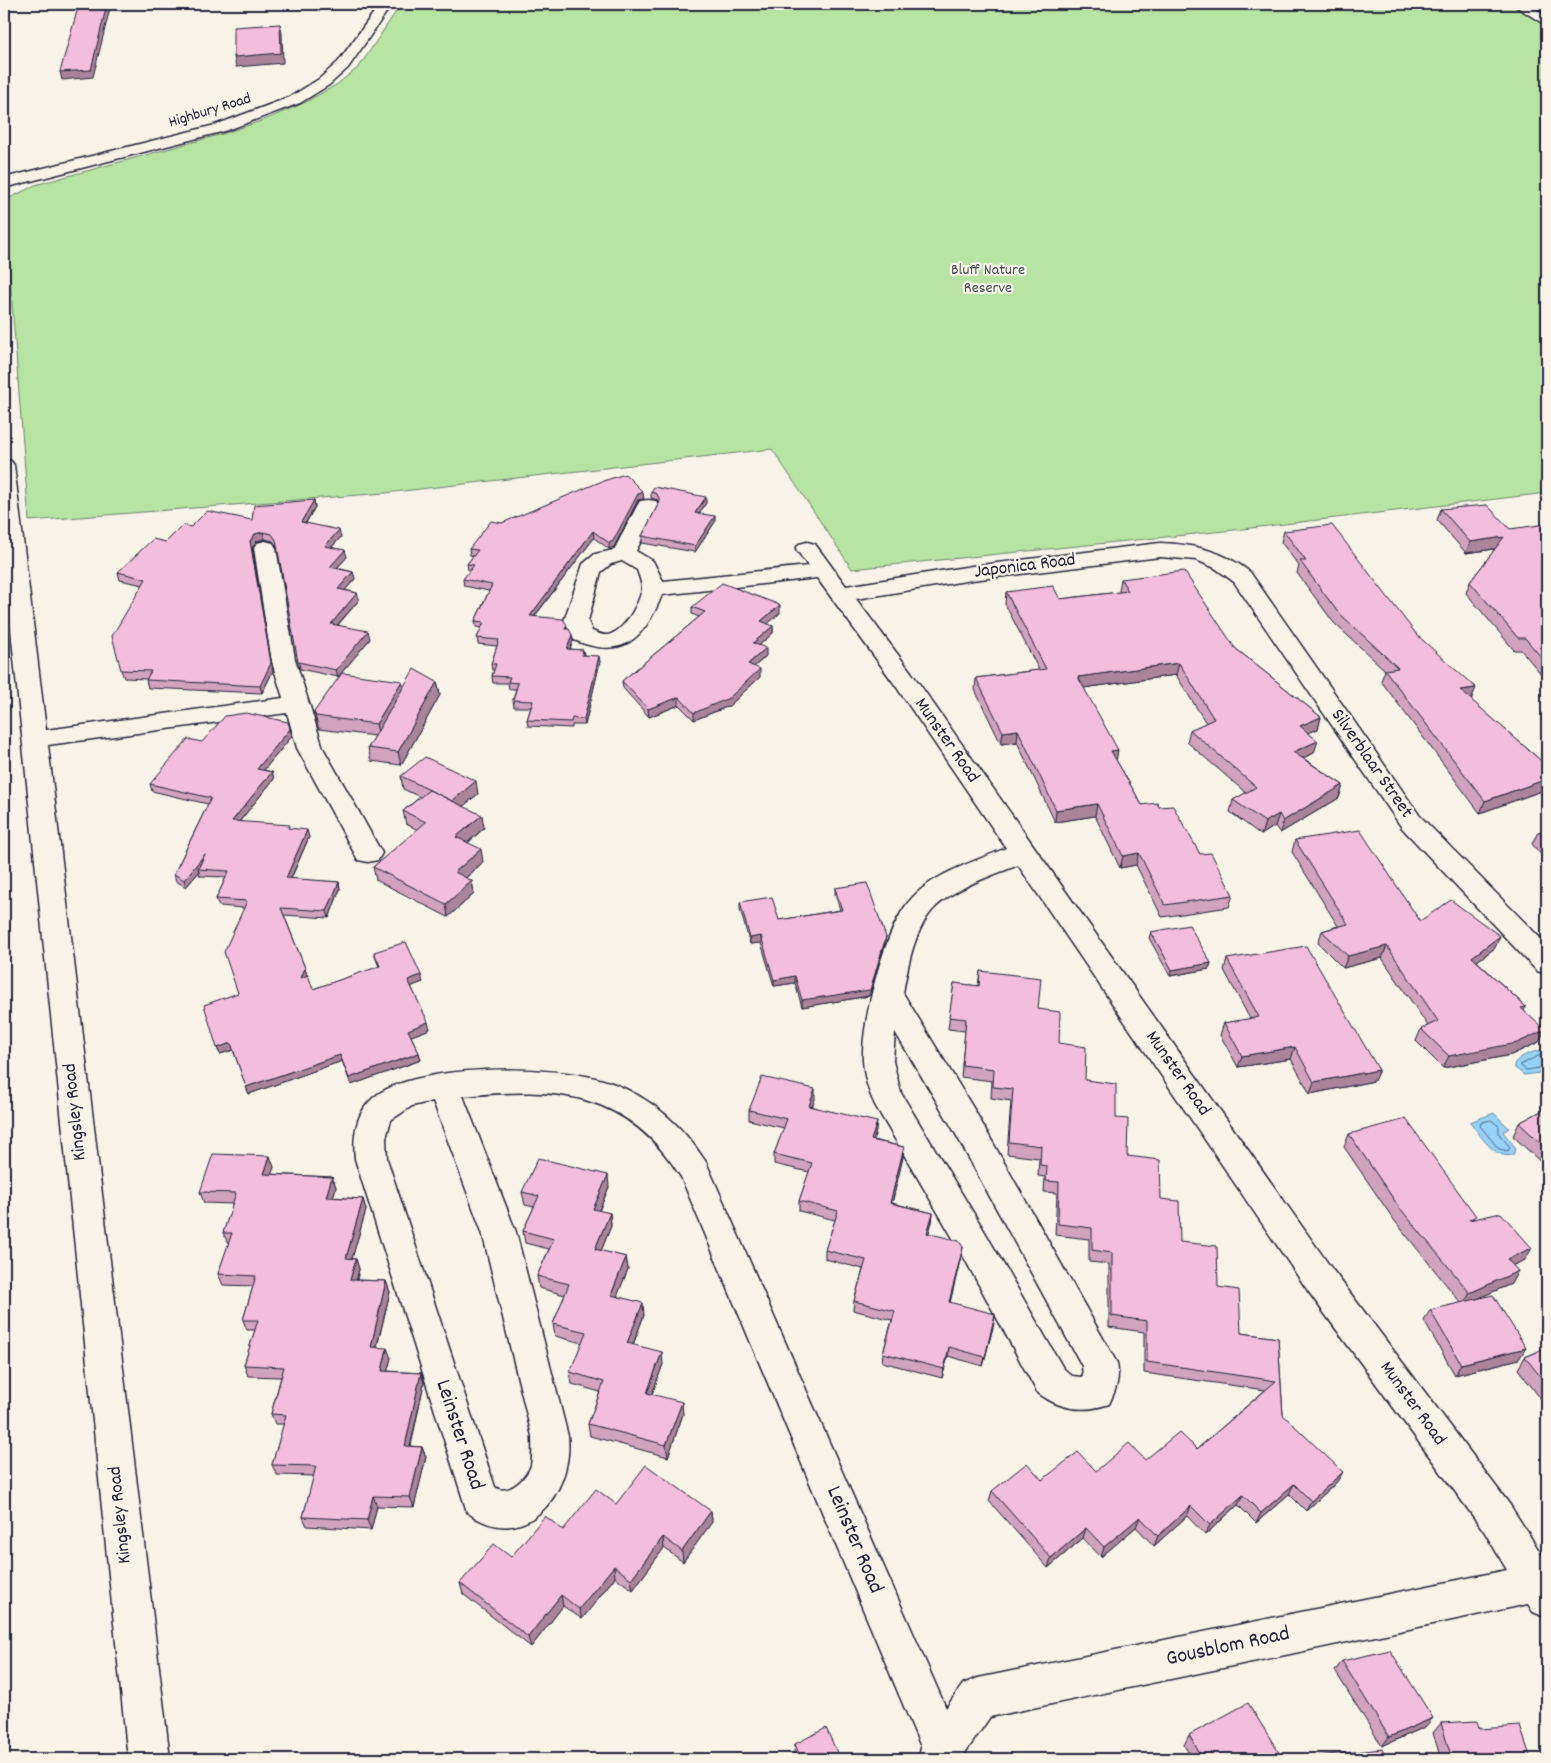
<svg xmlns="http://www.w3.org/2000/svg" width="1551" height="1763" viewBox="0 0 1551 1763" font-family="Dekko,sans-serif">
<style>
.green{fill:#b7e4a2;stroke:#6c836e}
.water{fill:#96d2f6;stroke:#688cab}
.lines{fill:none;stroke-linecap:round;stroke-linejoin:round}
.shore{stroke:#506886;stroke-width:1}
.minor-casing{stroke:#22223b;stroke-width:3}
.minor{fill:#f7f3e8;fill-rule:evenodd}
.wall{fill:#d1a3bc;stroke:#22223b}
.shaded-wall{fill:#aa8599;stroke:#22223b}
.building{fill:#f3bedb;stroke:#22223b}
.labels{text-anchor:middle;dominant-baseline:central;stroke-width:4.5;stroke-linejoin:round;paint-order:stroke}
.far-street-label{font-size:16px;fill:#22223b;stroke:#f7f3e8}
.far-park-label{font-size:16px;fill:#475255;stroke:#f7f3e8}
.street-label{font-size:19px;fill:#22223b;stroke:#f7f3e8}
.near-street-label{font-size:22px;fill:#22223b;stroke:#f7f3e8}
</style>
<rect width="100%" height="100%" fill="#f7f3e8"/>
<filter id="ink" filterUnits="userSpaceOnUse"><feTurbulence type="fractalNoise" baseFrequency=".02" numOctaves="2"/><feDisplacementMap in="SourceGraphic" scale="10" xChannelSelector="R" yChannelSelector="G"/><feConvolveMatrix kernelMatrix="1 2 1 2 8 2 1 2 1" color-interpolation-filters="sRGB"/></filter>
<g filter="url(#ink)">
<!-- green -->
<path class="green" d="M401,4H1547V493L1234,530L852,569L772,449L385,493L29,521L4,201L35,185L219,135L264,120L304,103L336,85L359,67Z"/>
<!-- water -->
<path class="water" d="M1547,1050V1072L1524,1075L1515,1068L1514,1064C1520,1055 1536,1050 1547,1050Z
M1494,1113L1509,1128L1503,1132L1516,1148L1513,1155C1494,1160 1480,1134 1470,1122Z"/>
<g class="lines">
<!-- shore -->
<path class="shore" d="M1547,1055L1538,1056L1520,1065L1526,1070L1547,1067
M1491,1120L1499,1126V1134L1510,1147L1508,1151L1499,1149L1480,1126L1481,1123Z"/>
<!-- minor casing -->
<g class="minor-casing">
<path id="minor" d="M380,4H392L348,68L329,85L300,103L225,131L4,188V178L215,125L290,97L319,79L338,62Z
M1512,4H1527L1547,16V26Z
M4,459L11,461L14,465L46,730L283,698L271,659L254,548L257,543L265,541L273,543L276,548L295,659L323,748L382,853L378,860L368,862L358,860L297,748L287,713L48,745L170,1759H128L4,562Z
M648,500L656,501L659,506L636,551L653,561L663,581L808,566L796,549L799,544L807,542L815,544L846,586L972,566L1160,543C1194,544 1223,551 1250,572L1420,816L1547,945V974L1537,971L1402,828L1234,582L1215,568L1196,560L1160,557L972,580L856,599L911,672L1332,1269L1510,1505L1547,1563V1618L1533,1612L1528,1604L990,1717L961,1759H919L921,1747L681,1177C627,1090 556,1087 463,1096L516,1232L568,1436C574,1494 523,1555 467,1512L355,1159C353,1139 355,1117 369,1102C405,1061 564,1064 612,1083C653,1099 682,1125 706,1162L946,1708L963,1684L978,1678L1507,1570L1484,1531L1308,1291L1018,865C987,878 941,891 924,922C912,943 907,970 903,993L975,1111L1117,1363C1120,1379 1116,1390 1109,1404C1083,1413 1058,1409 1037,1392L961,1252L875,1105C868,1091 864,1076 863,1061C861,1023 885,925 912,898C936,872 975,862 1006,848L893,682L817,578L662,595C644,640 622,660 574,640L564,621L583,564L595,554L614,550L637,506L640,501ZM622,561L637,570C639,576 642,583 642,589C639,604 625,629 611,634C605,637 597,633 592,631L588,621L601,572L611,564ZM895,1032L953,1129L1082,1366L1083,1377L1072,1376L1063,1368L985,1232L901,1093L893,1061ZM433,1101L482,1232L532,1436C532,1445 533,1455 531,1465C528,1477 508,1497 495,1487L387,1159L386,1138L391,1120L412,1106Z"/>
</g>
<!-- minor -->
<use href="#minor" class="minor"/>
</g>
<!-- wall -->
<path class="wall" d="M651,492L706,503L699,513L715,522L695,552L642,543V536L659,503L658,500L651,498Z
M644,499L638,500L614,547L609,549L594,538L535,616L567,629L572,635L573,641L570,649L583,650L584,655L600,662L585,725H572V728L528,726L527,720L531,707H514L513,700L516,689H509L508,683H493L492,676L494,670H492L491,664L497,646L478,644L477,638L482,628L476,627L475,621L489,591L464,586L463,579L470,571L468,570L467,564L473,556L470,555L469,549L502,523Z
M314,500L315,507L306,523L341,537L332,547L347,557L337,568L353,572L355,579L345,590L357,593L359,600L338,625L370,639L338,677L300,669L277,547L273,541L265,539L257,541L252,548L273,671L262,693L148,688L146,680L147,679L124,678L121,670L143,585L120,580L118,572L166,542L252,520Z
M1441,509L1547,582V681L1521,650H1514L1466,593L1470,582L1495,549L1466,553L1437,520Z
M1284,531L1417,635L1471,700L1547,766V789L1480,813L1381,681L1385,670L1334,623L1297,573L1299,566L1281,542Z
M1121,579L1235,648L1321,717L1318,729L1308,733L1314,753L1303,758L1343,785L1339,798L1280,833L1275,826L1261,835L1230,812L1233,800L1246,793L1187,742L1190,730L1206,723L1176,675L1084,688L1116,760L1142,805L1159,807L1200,854L1233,895L1229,907L1162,917L1136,865L1120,868L1095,816L1055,822L1017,742L1001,744L975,690L976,678L1039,670L1005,604L1006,592L1060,599L1120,592L1119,591Z
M692,607L780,613L767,624L773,626V633L759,645L766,656L754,667L760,677L729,706L694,720L679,705L649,717L623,688L622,681L699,617L692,614Z
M437,682L440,695L401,765L371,761L368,748L375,736L319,729L314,712L403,687Z
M292,736L264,770L272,772L274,779L239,822L291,829L309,837L291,879L339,882L340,889L329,918L284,915L305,968L307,976L313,989L379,967L376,959L374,952L423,982L411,986L430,1029L411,1036L419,1053L421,1060L351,1085L342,1061L249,1094L233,1050L220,1054L217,1048L238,993L244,908L219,906L216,899L226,877L200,876L199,872L186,887L176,881L174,874L208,804L152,791L150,784Z
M401,776L478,794L463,806L484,828L468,843L483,862L466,878L472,881L474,894L448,917L376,880L373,867L418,830L406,824L403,811L420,797L403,789Z
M1547,830V862L1532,844L1538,832Z
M1295,840L1420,921L1495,948L1477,961L1526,1007L1524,1010L1539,1042L1511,1055L1443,1068L1416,1041L1421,1029L1428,1026L1382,958L1343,968L1318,943L1322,931L1338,926L1292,852Z
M835,888L885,943L869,996L802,1007L795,983L774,986L761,943L750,944L740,909V902L779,920L840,910L835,894Z
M1151,932L1211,963L1209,969L1170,976L1149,938Z
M1227,959L1374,1081L1310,1094L1291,1059L1238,1067L1220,1035L1224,1023L1250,1019L1224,970Z
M980,971L1038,1009L1059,1043L1085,1080L1116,1118L1127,1156L1161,1199L1180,1242L1218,1287L1241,1333L1278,1338L1283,1415L1337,1482L1306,1511L1289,1494L1256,1523L1238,1505L1205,1535L1187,1516L1154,1546L1136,1527L1101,1557L1083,1538L1048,1568L989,1501L992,1491L1042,1480L1096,1471L1145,1460L1197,1449L1265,1390L1144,1373V1332L1109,1327V1264L1089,1262V1239L1055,1235L1057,1193L1044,1192L1045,1177L1038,1176L1039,1158L1007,1154L1011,1101L991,1098L992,1081L961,1077L965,1031L948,1029L954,983L978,986Z
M815,1099L812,1106L876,1131L873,1140L904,1147L903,1157L892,1203L933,1213L932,1222L928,1234L963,1247L961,1256L950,1302L994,1323L983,1366L948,1356L942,1378L882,1362L883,1353L892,1320L853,1310L854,1301L863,1269L825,1259V1250L835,1220L799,1211V1201L809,1172L774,1164V1154L784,1128L749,1120V1110Z
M1547,1108V1166L1546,1167L1513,1136L1519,1123Z
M1349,1134L1474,1219L1525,1260L1513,1265L1511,1284L1476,1299L1519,1359L1455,1375L1424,1321L1430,1310L1461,1303L1394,1220L1344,1147Z
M274,1167L271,1174L332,1177L336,1187L333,1197L363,1199L366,1210L352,1258L356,1259L359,1269L357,1280L386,1281L390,1292L377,1347L391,1358L387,1371L421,1373L424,1383L411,1446L422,1447L426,1457L414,1507L377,1506L371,1530L307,1526L303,1517L314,1476L277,1475L272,1465L284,1424H275L271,1414L281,1377L248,1376L244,1365L255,1330H247L243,1320L253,1286L223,1285L218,1274L229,1243H228L223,1233L233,1204L204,1203L200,1192Z
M609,1187L599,1211L610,1213L611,1226L601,1251L626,1257L628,1269L617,1296L644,1315L633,1345L663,1364L652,1394L683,1414L668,1457L590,1436L588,1424L600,1392L572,1384L570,1372L582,1343L555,1336L553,1324L565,1295L539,1288L537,1276L549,1249L525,1243L523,1231L534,1207L525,1205L522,1192Z
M1547,1348V1407L1518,1369L1525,1357Z
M616,1504L711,1511L712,1522L683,1562L664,1548L633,1590L615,1577L582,1619L563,1606L531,1647L463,1594L460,1583L563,1530Z
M1342,1661L1425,1727L1382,1746L1335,1671Z
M1441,1723L1479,1729L1531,1759H1441L1433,1733Z
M1189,1735L1283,1759H1192L1184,1745Z
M795,1744L840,1759H797L794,1753Z"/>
<!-- shaded-wall -->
<path class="shaded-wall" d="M107,4H111L93,77L62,80L60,72Z
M280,24L282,33L283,63L236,67L234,57Z
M643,492L644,499L638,500L614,547L609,549V543L638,494Z
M706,497V503L696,519L695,513Z
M314,500L315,507L302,529L301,522Z
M715,516V522L695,552V546Z
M339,530L341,537L326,553L325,546Z
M593,531L594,538L530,622V616Z
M263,532L265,539L257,541L252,548L273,671L262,693L260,686L250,541L255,534Z
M1504,537L1500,548L1466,553L1470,542Z
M345,550L347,557L331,574L330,567Z
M353,572L355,579L340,596L338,589Z
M357,593L359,600L332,631L331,624Z
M780,605V613L762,629L761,621Z
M773,626V633L754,650L753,643Z
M368,631L370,639L338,677L336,670Z
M572,635L573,641L568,655L567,649Z
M766,648V656L748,672V664Z
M599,656L600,662L585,725L584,719Z
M1179,663L1176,675L1076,689L1078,677Z
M760,669V677L729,706L694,720V713Z
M402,681L405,694L379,737L376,724Z
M437,682L440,695L401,765L398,752Z
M1476,688L1471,700L1456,702L1460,690Z
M679,697V705L649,717L648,709Z
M1321,717L1318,729L1296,738L1300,726Z
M290,729L292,736L259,776L257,769Z
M1018,730L1017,742L1001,744L1003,732Z
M1318,741L1314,753L1290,764L1293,752Z
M1118,750L1116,762L1111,751Z
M272,772L274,779L234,828L232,821Z
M1547,779V789L1480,813L1485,801Z
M476,781L478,794L454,814L452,801Z
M1343,785L1339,798L1280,833L1283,821Z
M1097,804L1095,816L1055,822L1056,810Z
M1279,814L1275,826L1261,835L1265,822Z
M482,815L484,828L459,850L456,837Z
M307,830L309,837L288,885L286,878Z
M481,849L483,862L458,885L455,872Z
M1139,853L1136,865L1120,868L1123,856Z
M205,854L198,869L199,872L186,887L184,880Z
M472,881L474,894L448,917L446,904Z
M339,882L340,889L329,918L327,911Z
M761,936V943L750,944V938Z
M1500,936L1495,948L1466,969L1472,957Z
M886,937L885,943L869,996L802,1007V1000Z
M1387,946L1382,958L1343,968L1348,956Z
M1211,963L1209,969L1170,976L1172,970Z
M305,968L307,975L303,985L301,978Z
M421,975L423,982L410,987L408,980Z
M795,976V983L774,986V980Z
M428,1022L430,1029L409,1037L408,1030Z
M1545,1030L1539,1042L1511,1055L1443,1068L1449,1056Z
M231,1043L234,1050L220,1054L217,1048Z
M1295,1047L1291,1059L1238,1067L1242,1056Z
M419,1053L421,1060L351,1085L349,1078Z
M340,1055L342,1061L249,1094L246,1087Z
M1379,1070L1374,1081L1310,1094L1314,1082Z
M815,1089V1099L809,1115V1106Z
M877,1122L876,1131L871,1149V1140Z
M904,1147L903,1157L890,1212V1203Z
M270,1156L274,1167L268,1185L264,1174Z
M608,1175L609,1187L594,1222L593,1209Z
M332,1177L336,1187L330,1208L326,1197Z
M363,1199L366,1210L349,1269L346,1258Z
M610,1213L611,1226L597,1261L595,1249Z
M933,1213L932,1222L926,1243L927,1233Z
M963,1247L961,1256L948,1311L949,1302Z
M1532,1248L1525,1260L1500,1271L1507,1259Z
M626,1257L628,1269L613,1307L611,1295Z
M356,1259L359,1269L354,1291L350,1280Z
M1518,1271L1511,1284L1463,1305L1470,1293Z
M386,1281L390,1292L374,1358L371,1347Z
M643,1303L644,1315L629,1355L627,1343Z
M995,1314L994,1323L983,1366L985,1357Z
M949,1347L948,1356L942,1378L944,1369Z
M387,1348L391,1358L385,1381L382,1371Z
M1526,1348L1519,1359L1455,1375L1461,1364Z
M662,1352L663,1364L648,1405L647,1393Z
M421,1373L424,1383L408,1456L405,1446Z
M682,1402L683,1414L668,1457L666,1445Z
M422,1447L426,1457L414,1507L410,1497Z
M1343,1472L1337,1482L1306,1511L1311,1501Z
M1294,1484L1289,1494L1256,1523L1261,1513Z
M1243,1495L1238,1505L1205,1535L1210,1525Z
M373,1496L377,1506L371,1530L367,1520Z
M1191,1506L1187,1516L1154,1546L1158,1536Z
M711,1511L712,1522L683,1562L682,1551Z
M1140,1517L1136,1527L1101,1557L1104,1547Z
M1086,1528L1083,1538L1048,1568L1051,1558Z
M663,1537L664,1548L633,1590L631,1579Z
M614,1566L615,1577L582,1619L579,1609Z
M561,1595L563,1606L531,1647L528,1637Z
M1433,1718L1425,1727L1382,1746L1389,1737Z"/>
<!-- building -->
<path class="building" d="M79,4H107L91,70L60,72Z
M280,24L281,53L234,57V27Z
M625,474L643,492L638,494L613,541L609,543L593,531L530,616L563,619L567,625L565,629H569L572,635L567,649L583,650L582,655L599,656L584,719L572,718L571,722L527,720L533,701L513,700L518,683L508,682L510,677L492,676L496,664H491L499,640L477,638L484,622L475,621L492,585L463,579L474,565L467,564L478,550L469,549L491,521L502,523L600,482Z
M654,487L706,497L695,513L715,516L695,546L642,536L660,501L657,494L651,492Z
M314,500L301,522L339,530L325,546L345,550L330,567L353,572L338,589L357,593L331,624L368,631L336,670L298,662L276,540L272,534L263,532L255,534L250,541L271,663L260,686L146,680L151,671L121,670L112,636L146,579L118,572L153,539L166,542L183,525L191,527L207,511L252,520L254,505Z
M1487,505L1510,529L1547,524V575L1544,579L1547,582V664L1525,638H1518L1470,582L1504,537L1470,542L1441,509Z
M1332,525L1417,635L1476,688L1460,690L1547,766V779L1485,801L1385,670L1398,668L1337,611L1300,561H1306L1284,531Z
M1184,571L1235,648L1321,717L1300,726L1318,741L1293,752L1343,785L1283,821L1279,814L1265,822L1233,800L1256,787L1190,730L1214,719L1179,663L1078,677L1118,750L1111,751L1142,805L1157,803L1159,807L1173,806L1200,854L1211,853L1233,895L1165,905L1139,853L1123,856L1097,804L1056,810L1018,730L1003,732L976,678L1046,669L1006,592L1053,586L1060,599L1128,591L1121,579Z
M722,583L780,605L761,621L773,626L753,643L766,648L748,664L760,669L729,698L694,713L679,697L648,709L622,681L705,612L692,607Z
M414,669L437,682L398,752L368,748Z
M342,673L402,681L376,724L316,716L314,712Z
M246,713L288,722L290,729L257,769L272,772L232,821L290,825L288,828L307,830L286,878L339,882L327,911L281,908L305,968L301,978L308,975L313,989L380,966L374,952L406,942L421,975L408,980L428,1022L408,1030L419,1053L349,1078L340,1055L246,1087L231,1043L217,1048L204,1005L238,993L224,952L247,901L216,899L229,871L198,869L205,854L184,880L174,874L211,798L150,784L188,739L202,742L225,716Z
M425,757L476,781L452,801L401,776Z
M429,790L482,815L456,837L481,849L455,872L472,881L446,904L373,867L426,822L403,811Z
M1360,830L1420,921L1451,900L1500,936L1472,957L1526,1007L1521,1008L1545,1030L1517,1043L1449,1056L1421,1029L1438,1021L1387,946L1348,956L1322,931L1348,924L1295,840Z
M1547,830V843L1538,832Z
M867,883L886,937L870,990L802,1000L795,976L774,980L761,936L750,938L740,902L772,897L779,920L842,910L835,888Z
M1189,925L1211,963L1172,970L1151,932Z
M1306,946L1379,1070L1314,1082L1295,1047L1242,1056L1224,1023L1259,1017L1227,959Z
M980,971L1041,978L1038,1009L1060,1012L1059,1043L1086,1047L1085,1080L1116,1084V1118L1128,1119L1127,1156L1160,1160L1161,1199L1179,1201L1180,1242L1217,1246L1218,1287L1239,1290L1241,1333L1278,1338L1283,1415L1343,1472L1311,1501L1294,1484L1261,1513L1243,1495L1210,1525L1191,1506L1158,1536L1140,1517L1104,1547L1086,1528L1051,1558L992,1491L1027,1463L1042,1480L1078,1452L1096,1471L1129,1443L1145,1460L1179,1432L1197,1449L1276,1381L1147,1362V1321L1112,1316V1253L1092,1250V1228L1058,1224L1059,1182L1046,1181L1047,1166L1040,1165L1041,1146L1009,1142L1013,1089L993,1087L994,1069L962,1065L966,1019L949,1017L954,983L979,986Z
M762,1077L815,1089L809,1106L877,1122L871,1140L904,1147L890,1203L933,1213L927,1233L959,1241L963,1247L949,1302L995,1314L985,1357L949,1347L944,1369L883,1353L895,1311L854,1301L866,1260L825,1250L838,1211L799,1201L812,1163L774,1154L787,1119L749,1110Z
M1547,1108V1149L1519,1123Z
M1406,1119L1476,1216L1469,1220L1501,1213L1532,1248L1507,1259L1518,1271L1470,1293L1399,1207L1349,1134Z
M213,1154L270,1156L264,1174L332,1177L326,1197L363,1199L346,1258L356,1259L350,1280L386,1281L371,1347L387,1348L382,1371L421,1373L405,1446L422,1447L410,1497L373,1496L367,1520L303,1517L316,1466L272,1465L286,1415L271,1414L284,1367L244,1365L258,1320H243L256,1276L218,1274L232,1233H223L236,1193L200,1192Z
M538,1158L608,1175L593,1209L610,1213L595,1249L626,1257L611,1295L643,1303L627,1343L662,1352L647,1393L682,1402L666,1445L588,1424L604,1382L570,1372L586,1332L553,1324L569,1284L537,1276L554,1239L523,1231L539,1196L522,1192Z
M1493,1295L1526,1348L1461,1364L1430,1310Z
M1547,1348V1385L1525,1357Z
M646,1465L711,1511L682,1551L663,1537L631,1579L614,1566L579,1609L561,1595L528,1637L460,1583L494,1544L511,1557L545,1516L563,1530L596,1489L616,1504Z
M1390,1650L1433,1718L1389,1737L1342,1661Z
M1248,1703L1283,1759H1203L1189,1735Z
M1477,1721L1479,1729L1520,1726L1531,1759H1452L1441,1723Z
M826,1728L840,1759H801L795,1744Z
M1382,1749L1386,1759H1290Z"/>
</g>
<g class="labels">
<!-- far-street labels -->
<g class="far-street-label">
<text transform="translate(210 111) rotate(-17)">Highbury Road</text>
</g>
<!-- far-park labels -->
<g class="far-park-label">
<text x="988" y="270">Bluff Nature<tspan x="988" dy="18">Reserve</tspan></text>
</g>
<!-- street labels -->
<g class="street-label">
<text transform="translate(1025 567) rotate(-7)">Japonica Road</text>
<text transform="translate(946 741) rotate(55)">Munster Road</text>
<text transform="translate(1371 764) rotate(55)">Silverblaar Street</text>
<text transform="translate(1177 1074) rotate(55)">Munster Road</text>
<text transform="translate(76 1112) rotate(-96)">Kingsley Road</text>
<text transform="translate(1412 1404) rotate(54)">Munster Road</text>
<text transform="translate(121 1515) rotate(-96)">Kingsley Road</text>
</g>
<!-- near-street labels -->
<g class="near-street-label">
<text transform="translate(459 1435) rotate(72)">Leinster Road</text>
<text transform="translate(854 1540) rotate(67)">Leinster Road</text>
<text transform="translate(1228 1647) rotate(-12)">Gousblom Road</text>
</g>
</g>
<!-- margin -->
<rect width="1551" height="1763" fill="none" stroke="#f7f3e8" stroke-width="20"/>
<rect x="10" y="10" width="1531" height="1743" fill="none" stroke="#22223b" stroke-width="2" filter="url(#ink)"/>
</svg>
